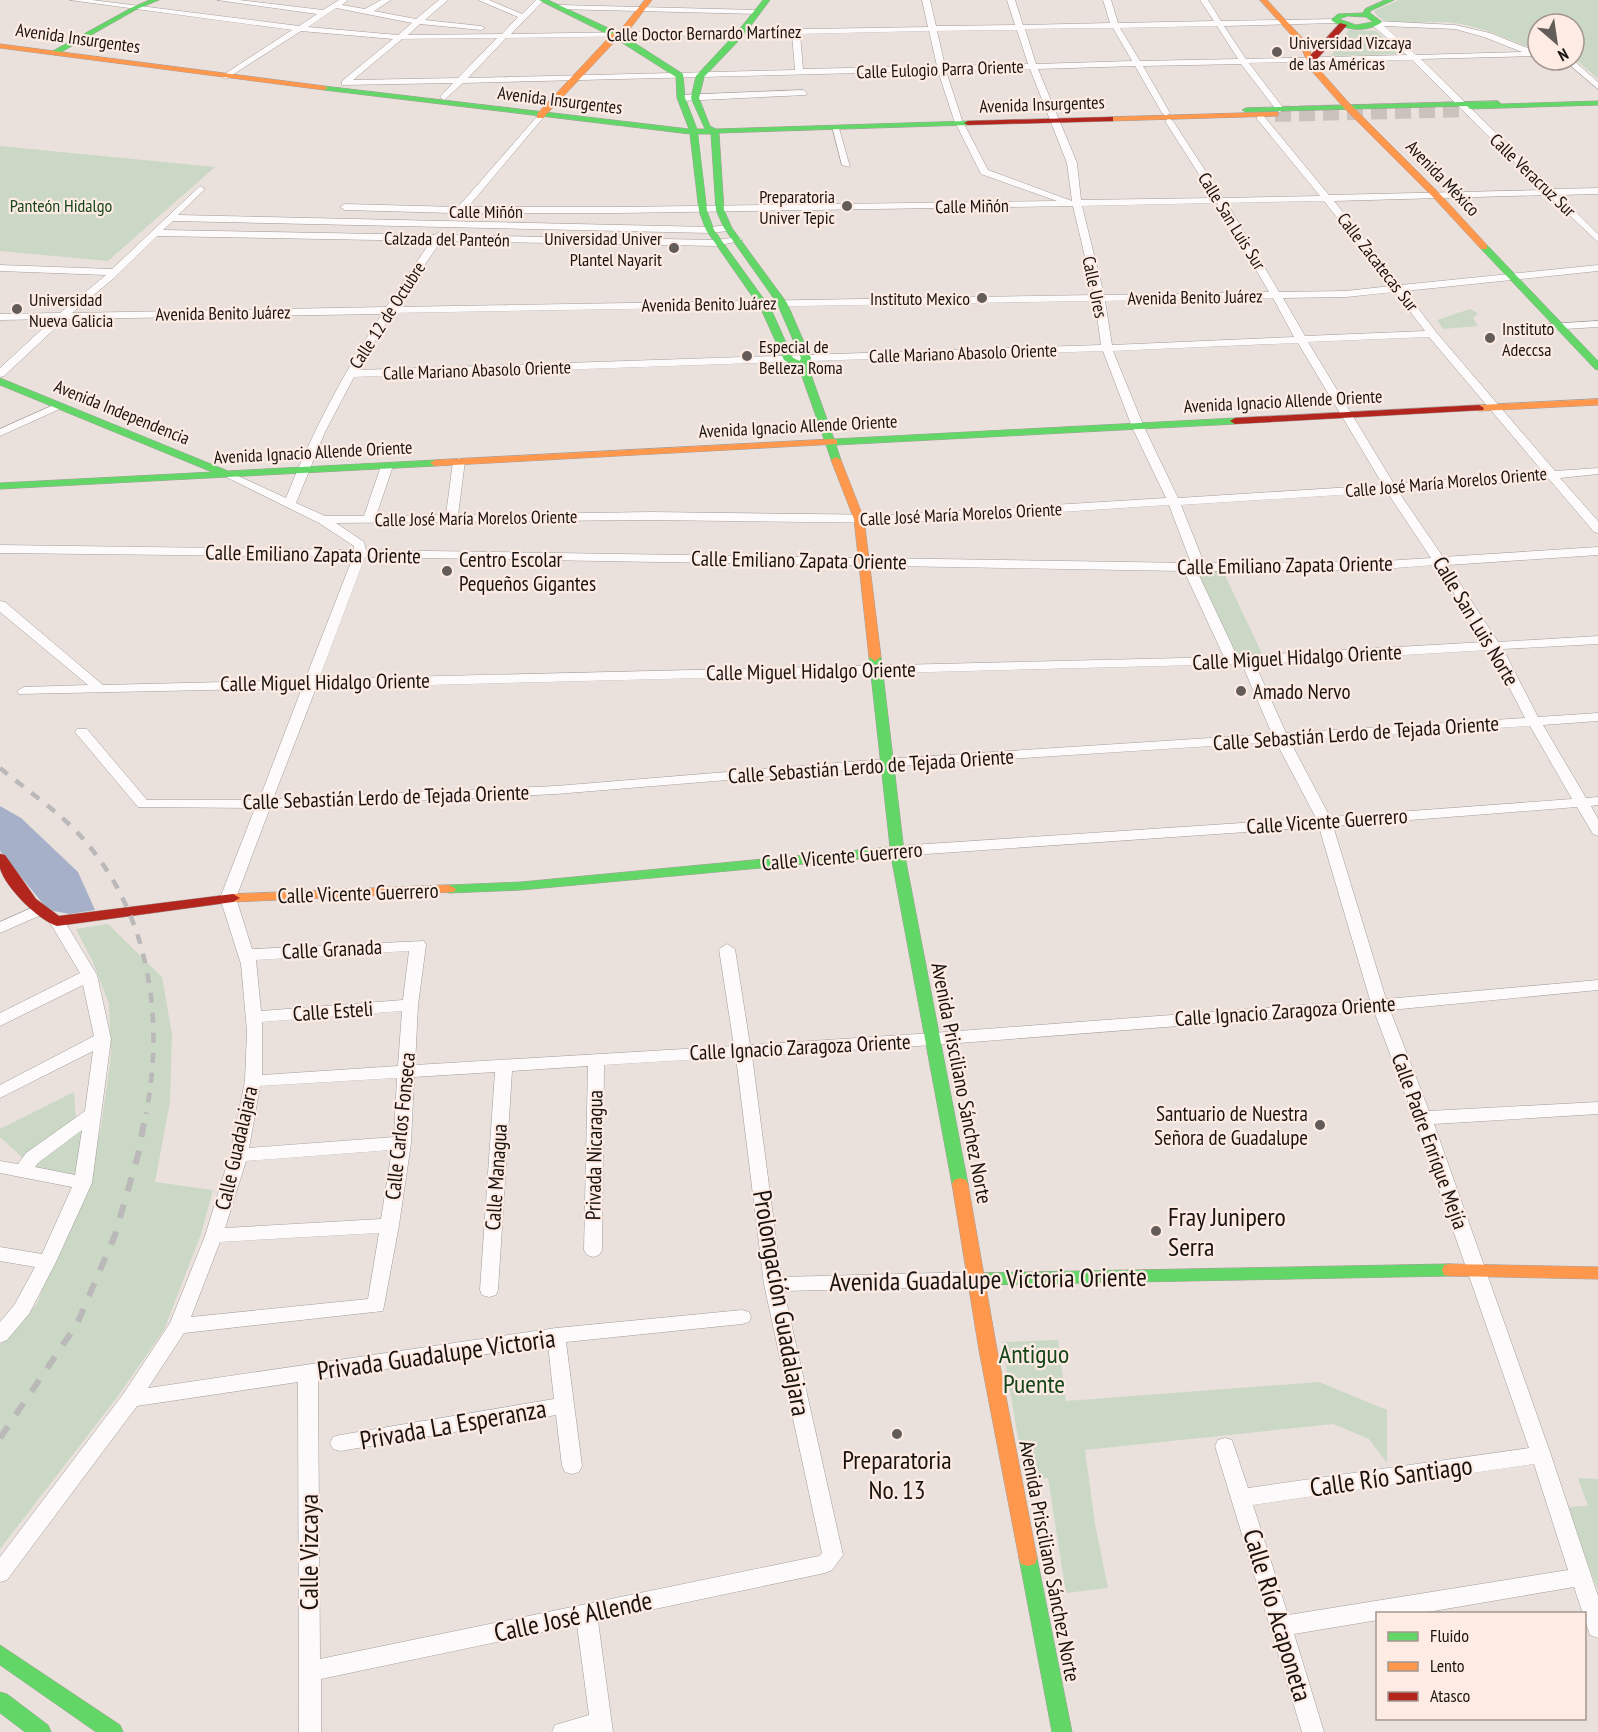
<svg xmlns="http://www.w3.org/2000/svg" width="1598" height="1732" viewBox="0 0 1598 1732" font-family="'PT Sans Narrow',sans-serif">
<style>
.green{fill:#cbd8c5}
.water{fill:#a6b0c9}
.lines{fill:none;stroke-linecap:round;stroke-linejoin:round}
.highway-tunnel{stroke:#cbc2be;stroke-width:16;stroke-dasharray:16 8;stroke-linecap:butt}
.street-casing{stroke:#a39c99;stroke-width:1}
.fast-casing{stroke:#a39c99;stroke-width:1}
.slow-casing{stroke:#a39c99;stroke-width:1}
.jam-casing{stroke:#a39c99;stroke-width:1}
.street{fill:#fcfafa;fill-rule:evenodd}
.fast{fill:#63d668;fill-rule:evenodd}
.slow{fill:#ff974d;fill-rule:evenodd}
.jam{fill:#b3261e;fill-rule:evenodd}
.rail-far1{stroke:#bab8b8;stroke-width:4.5;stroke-dasharray:10 10;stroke-linecap:butt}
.rail{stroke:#bab8b8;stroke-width:6;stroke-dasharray:14 14;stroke-linecap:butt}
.poi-dot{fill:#635c58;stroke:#feece4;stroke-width:2}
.labels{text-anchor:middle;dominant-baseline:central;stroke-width:4.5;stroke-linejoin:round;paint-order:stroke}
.far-street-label{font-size:18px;fill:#1a1411;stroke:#feece4}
.far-poi-label{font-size:18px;fill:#1a1411;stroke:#feece4;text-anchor:start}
.far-park-label{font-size:18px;fill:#15461a;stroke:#feece4}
.street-label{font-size:21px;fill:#1a1411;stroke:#feece4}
.poi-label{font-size:21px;fill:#1a1411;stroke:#feece4;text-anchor:start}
.near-poi-label{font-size:26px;fill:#1a1411;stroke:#feece4;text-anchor:start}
.near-street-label{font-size:26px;fill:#1a1411;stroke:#feece4}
.near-park-label{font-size:26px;fill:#15461a;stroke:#feece4}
</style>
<rect width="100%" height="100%" fill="#eae1dd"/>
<!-- green -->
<path class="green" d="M1399,0H1598V79L1574,58V24H1538V51C1507,39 1474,22 1439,22C1422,21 1382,30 1374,11Z
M1349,30L1376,31L1401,54L1331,56Z
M0,146L215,167L108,261L0,251Z
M1470,309L1478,313L1473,318L1478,326L1443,329L1437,320Z
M1189,567H1221L1266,662L1231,663Z
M108,924L162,977L172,1034L170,1102L155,1182L213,1190L201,1234L164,1330L118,1396L0,1549V1345L36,1305L91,1173L101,1127L111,1056L109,1004L92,960L76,929Z
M74,1092L76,1120L23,1158L0,1137V1129Z
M87,1120L80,1179L27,1170Z
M1058,1340L1066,1401L1319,1382L1387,1410V1463L1369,1439L1333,1424L1085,1450L1095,1524L1108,1588L1066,1593L1048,1478L1025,1480L1002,1342Z
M1578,1478L1598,1479V1591L1567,1507L1588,1506Z"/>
<!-- water -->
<path class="water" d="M0,806L21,818L78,872L95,910L70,914L48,910L0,851Z"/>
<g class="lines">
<!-- highway-tunnel -->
<path class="highway-tunnel" d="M1275,114L1472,109"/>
<!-- street casing -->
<g class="street-casing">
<path id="street" d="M70,0H92L299,26L317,14L217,0H239L323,10L339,0H348L342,5L365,9L381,0H391L374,11L416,19L439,0H448L425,20L481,26L485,28L481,30L420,24L408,35L502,34L518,17L478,0H489L522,14L536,0H544L511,34L928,27L922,0H930L936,26L1015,25L1007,0H1015L1023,25L1110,23L1103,0H1111L1118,23L1214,21L1200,0H1208L1221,21L1336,19L1340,21L1336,23L1224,26L1246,59L1407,55L1373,26V22L1377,21L1455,25L1490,33L1530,49L1531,52H1538V56L1421,59L1553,189L1598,188V194L1559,195L1598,234V242L1548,195L1334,201L1401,285L1598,265V271L1405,291L1436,332L1555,471L1598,468V474L1560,478L1598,521V533L1594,532L1549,479L1398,491L1443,557L1598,547V555L1448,565L1498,642L1598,636V644L1503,649L1538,717L1598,713V721L1543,725L1586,798L1598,797V805L1591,806L1598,819V836L1593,834L1577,807L1333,826L1386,999L1598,980V990L1390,1010L1429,1111L1598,1102V1114L1434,1124L1551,1455L1598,1596V1638L1590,1635L1574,1587L1416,1614H1378V1620L1294,1634L1324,1732H1302L1215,1446L1218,1440L1225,1438L1232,1440L1248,1488L1529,1448L1414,1118L1374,1011L933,1045L752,1056L781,1277L977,1272L984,1274L986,1279L984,1284L977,1286L784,1291L843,1555L832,1570L825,1573L598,1621L613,1732H552L555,1725L589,1715L577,1625L321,1679V1732H299L298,1382L137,1406L7,1580L0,1582V1557L124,1393L170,1323L205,1236L230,1155L245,1081L247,1031L241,964L220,898L255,808L138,807L75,732L77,729H87L147,800H259L302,688L19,694L17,691L24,687L88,685L0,612V601L5,602L103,685L305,680L353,557L0,553V545L354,550V546L319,523L224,476L230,472L234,474L286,498C312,432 344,372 382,314L65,319L4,376L0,377V368L53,319L0,320V314L60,313L106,275L0,271V265L112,269L200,186L205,189L203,191L178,215L710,227L728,225L733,228L728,231L710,233L173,221L163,230L435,235L441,231L444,232L445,235L717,240L738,237L743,240L717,246L441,241L396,307L1094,295L1073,206L619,213H463L456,218L451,215L453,213L345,210L340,207L345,204L458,207L540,113L544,116L543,118L468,207H619L1057,201L981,174L954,120L938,71L463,83L444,100L440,97L453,83L342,85V81L393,39L301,31L226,79L222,77L223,75L292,30ZM336,8L412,23L398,35L308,27ZM1217,26L1238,59L1140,61L1120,28ZM1384,26L1455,29L1484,37L1522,52L1416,55ZM1113,28L1132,61L1036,64L1025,29ZM1017,30L1028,64L945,66L937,31ZM929,31L937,66L803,69L800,34ZM792,34L795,70L468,78L506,38ZM497,38L458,78L353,80L402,39ZM1412,60L1543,190L1329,195L1263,115H1257V119L1320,196L1223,198L1173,121L1169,118L1165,121L1214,198L1081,200L1077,163L1038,69L1135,66L1162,113L1166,116L1170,113L1143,66L1241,64L1277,111L1280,112L1284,109L1249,63ZM1030,69L1067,163L1072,201L988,170L962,120L946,71ZM1324,201L1391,286L1346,291L1279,292L1227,203ZM1217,203L1269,292L1104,295L1082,206ZM157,236L431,241L386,307L72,313L113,279ZM1395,292L1425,331L1305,336L1283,298L1346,297ZM1273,298L1294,337L1112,345L1105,301ZM1095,301L1101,345L358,370L392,313ZM1429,337L1543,472L1394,484L1308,342ZM1298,343L1383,485L1178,498L1144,427L1113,351ZM1103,351L1132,427L1166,498L892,515L650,512L458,515L465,461L459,458L453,461L446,515L376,516L393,466L387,463L381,466L364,516H325L296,503L325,432L354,377ZM1387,492L1431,558L1369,562L1204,563L1181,505ZM1169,505L1191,563L366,550L364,542L336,523L650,520L892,523ZM365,557L1184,571L1224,657L319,679ZM1436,565L1485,642L1237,656L1197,571L1369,570ZM1490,650L1525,718L1286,733L1255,664ZM1242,664L1272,734L885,759L556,786L273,799L316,688ZM1530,726L1572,799L1330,817L1290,741ZM1276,742L1316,818L897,846L890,851L897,856L1319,827L1370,1000L933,1033L750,1045L735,949L727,944L719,949L734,1046L415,1065L418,1005L426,945L424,941L252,949L236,898L270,808L556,794L885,767ZM409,951L403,1000L261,1011L256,960ZM402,1011L398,1066L262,1075V1022ZM736,1057L764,1284L822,1553L819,1556L320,1659L318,1379L548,1345L554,1399L340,1435L333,1437L330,1443L333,1449L340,1451L556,1415L562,1466L565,1472L572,1474L579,1472L582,1466L566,1342L742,1324L749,1322L751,1317L749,1312L742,1310L556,1328L148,1388L184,1333L383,1311L399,1225L411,1143L414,1077L495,1072L480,1290L482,1295L489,1297L496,1295L498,1290L512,1071L588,1066L584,1250L587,1255L593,1257L599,1255L602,1250L604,1065ZM397,1078L394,1137L249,1148L260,1086ZM392,1150L381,1219L225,1228L246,1161ZM379,1233L368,1299L191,1317L220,1242ZM1534,1464L1568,1570L1288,1615L1253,1505Z
M560,5L758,10L762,12L758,14L557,9V5Z
M1564,60H1573L1598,82V89Z
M803,90L807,93L806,95L681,101L677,98L681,95Z
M832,126L839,128L850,167L842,165Z
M1598,321V327L1548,330L1543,327L1548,324Z
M58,403L62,404V408L0,436V429Z
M36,906L44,911L41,915L0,933V922Z
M57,916L62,917L97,975L111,1039L92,1183L56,1262L29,1314L7,1340L0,1343V1322L15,1304L35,1267L0,1261V1247L42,1254L72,1187L0,1173V1161L18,1164L26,1153L85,1111L93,1051L0,1098V1085L94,1036L83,985L0,1026V1013L80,973L49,921ZM82,1130L75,1175L35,1167L38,1163Z"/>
</g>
<!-- fast casing -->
<g class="fast-casing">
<path id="fast" d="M150,0H159L137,9L56,55L49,53L133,7Z
M539,0H548L619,33L683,74L685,98L697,129H705L691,98L696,76L738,31L763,0H770L744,35L704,77L699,98L710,126L716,129L968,121L972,123L968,125L719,133L724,210L732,228L787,303L811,358L808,366L834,439L1235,418L1240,421L1235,424L836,445L841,460L840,462H832L799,368L784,360L761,309L706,230L699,211L690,134L324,90L320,88L324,86L689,129L677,98L676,77L613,37ZM698,134H711L716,210L724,228L777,303L801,358L800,361L793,358L771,309L714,230L707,211Z
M1385,0H1394L1370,11V13L1382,22C1367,33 1345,31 1331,20L1338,14L1363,13L1365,9ZM1348,16L1366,17L1373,22L1356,25L1339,19Z
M1498,101L1501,104L1598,101V105L1470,109L1467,106L1246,112L1242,110L1246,108Z
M1481,245H1487L1598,361V370L1595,369L1481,249Z
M0,378L228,471L435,460L440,463L435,466L0,489V483L212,472L0,385Z
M875,653L881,657L904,851L968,1184L966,1188L960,1190L954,1188L952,1184L891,856L521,890L449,893L442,889L449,885L521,882L890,847L869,657Z
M1450,1264L1456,1265L1458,1270L1456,1275L1450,1276L977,1285L971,1284L969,1279L971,1274L977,1273Z
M1028,1550L1035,1552L1037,1558L1072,1732H1052L1019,1558L1021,1552Z
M0,1645L120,1725L123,1732H96L0,1665Z
M0,1692L7,1694L48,1725L51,1732H25L0,1713Z"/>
</g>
<!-- slow casing -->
<g class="slow-casing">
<path id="slow" d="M645,0H652L626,34L619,37L543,118H537V114L613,33L620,30Z
M1260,0H1267L1306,42L1317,67L1349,103L1439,193L1487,245V249H1481L1433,197L1343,107L1311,70L1300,45Z
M0,44L324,86L328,88L324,90L0,48Z
M1275,112H1278V116L1110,121L1106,119L1110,117Z
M1598,399V405L1479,411L1474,408L1479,405Z
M833,439L837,440V444L435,466L430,463L435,460Z
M836,457L841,460L864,519L881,657L875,661L869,657L854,519L831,460Z
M449,885L456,889L454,892L233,902L226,898L233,894Z
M960,1178L966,1180L968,1184L997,1350L1037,1558L1035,1564L1028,1566L1021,1564L1019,1558L979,1350L952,1184L954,1180Z
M1450,1264L1598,1267V1279L1450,1276L1444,1275L1442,1270L1444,1265Z"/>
</g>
<!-- jam casing -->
<g class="jam-casing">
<path id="jam" d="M1340,23L1347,25L1318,58L1314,62H1308V58Z
M1110,117H1113V121L968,125L964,123L968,121Z
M1479,405L1484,408L1483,410L1235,424L1230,421L1235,418Z
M0,854L5,855L36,899L59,916L233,894L240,898L233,902L57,926C38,920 5,887 0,868C0,864 0,858 0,854Z"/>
</g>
<!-- street -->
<use href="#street" class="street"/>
<!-- fast -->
<use href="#fast" class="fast"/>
<!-- slow -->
<use href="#slow" class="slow"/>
<!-- jam -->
<use href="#jam" class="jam"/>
<!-- rail-far1 -->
<path class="rail-far1" d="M0,768C23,787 49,805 71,826C147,901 166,1012 146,1114"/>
<!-- rail -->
<path class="rail" d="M0,1438L77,1324L115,1235L138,1155L146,1112"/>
</g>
<!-- markers -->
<g class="poi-dot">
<circle cx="1277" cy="52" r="6"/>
<circle cx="847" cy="206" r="6"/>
<circle cx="674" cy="248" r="6"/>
<circle cx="982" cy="298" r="6"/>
<circle cx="17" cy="309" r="6"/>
<circle cx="1490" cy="338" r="6"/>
<circle cx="747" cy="356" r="6"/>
<circle cx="447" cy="571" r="6"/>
<circle cx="1241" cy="691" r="6"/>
<circle cx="1320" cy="1125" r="6"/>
<circle cx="1156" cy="1231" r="6"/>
<circle cx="897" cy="1434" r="6"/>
</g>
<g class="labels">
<!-- far-street labels -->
<g class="far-street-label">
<text transform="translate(704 33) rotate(-1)">Calle Doctor Bernardo Martínez</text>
<text transform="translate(78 38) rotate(8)">Avenida Insurgentes</text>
<text transform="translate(940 69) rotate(-2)">Calle Eulogio Parra Oriente</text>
<text transform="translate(560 100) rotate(7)">Avenida Insurgentes</text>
<text transform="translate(1042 104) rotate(-2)">Avenida Insurgentes</text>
<text transform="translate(1533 175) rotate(44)">Calle Veracruz Sur</text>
<text transform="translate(1443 178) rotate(46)">Avenida México</text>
<text transform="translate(972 206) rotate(-1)">Calle Miñón</text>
<text x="486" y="211">Calle Miñón</text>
<text transform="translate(1232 221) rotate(58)">Calle San Luis Sur</text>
<text transform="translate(447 239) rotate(1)">Calzada del Panteón</text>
<text transform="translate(1378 262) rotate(52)">Calle Zacatecas Sur</text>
<text transform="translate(1095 287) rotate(78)">Calle Ures</text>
<text transform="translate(1195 297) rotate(-1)">Avenida Benito Juárez</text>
<text transform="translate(709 304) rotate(-1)">Avenida Benito Juárez</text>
<text transform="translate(223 313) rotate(-1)">Avenida Benito Juárez</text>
<text transform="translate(387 315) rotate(-57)">Calle 12 de Octubre</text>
<text transform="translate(963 353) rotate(-2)">Calle Mariano Abasolo Oriente</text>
<text transform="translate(477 370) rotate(-2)">Calle Mariano Abasolo Oriente</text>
<text transform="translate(1283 401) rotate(-3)">Avenida Ignacio Allende Oriente</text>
<text transform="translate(122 412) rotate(22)">Avenida Independencia</text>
<text transform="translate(798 426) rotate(-3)">Avenida Ignacio Allende Oriente</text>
<text transform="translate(313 452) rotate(-3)">Avenida Ignacio Allende Oriente</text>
<text transform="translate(1446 482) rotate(-5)">Calle José María Morelos Oriente</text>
<text transform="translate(961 514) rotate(-3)">Calle José María Morelos Oriente</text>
<text transform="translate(476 518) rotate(-1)">Calle José María Morelos Oriente</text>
</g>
<!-- far-poi labels -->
<g class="far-poi-label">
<text x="1289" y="42">Universidad Vizcaya<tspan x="1289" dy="21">de las Américas</tspan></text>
<text x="835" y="196" text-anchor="end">Preparatoria<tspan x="835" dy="21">Univer Tepic</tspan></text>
<text x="662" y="238" text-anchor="end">Universidad Univer<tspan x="662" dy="21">Plantel Nayarit</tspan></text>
<text x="970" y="298" text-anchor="end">Instituto Mexico</text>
<text x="29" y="299">Universidad<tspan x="29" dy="21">Nueva Galicia</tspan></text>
<text x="1502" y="328">Instituto<tspan x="1502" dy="21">Adeccsa</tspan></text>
<text x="759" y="346">Especial de<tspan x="759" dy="21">Belleza Roma</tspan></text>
</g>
<!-- far-park labels -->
<g class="far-park-label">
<text x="61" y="205">Panteón Hidalgo</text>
</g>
<!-- street labels -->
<g class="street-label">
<text transform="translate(313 554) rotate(1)">Calle Emiliano Zapata Oriente</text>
<text transform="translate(799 560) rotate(1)">Calle Emiliano Zapata Oriente</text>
<text transform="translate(1285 565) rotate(-1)">Calle Emiliano Zapata Oriente</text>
<text transform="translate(1476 621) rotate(59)">Calle San Luis Norte</text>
<text transform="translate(1297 657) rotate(-3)">Calle Miguel Hidalgo Oriente</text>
<text transform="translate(811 671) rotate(-1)">Calle Miguel Hidalgo Oriente</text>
<text transform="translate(325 682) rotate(-1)">Calle Miguel Hidalgo Oriente</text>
<text transform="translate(1356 733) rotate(-4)">Calle Sebastián Lerdo de Tejada Oriente</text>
<text transform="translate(871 766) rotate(-4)">Calle Sebastián Lerdo de Tejada Oriente</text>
<text transform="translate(386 797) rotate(-2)">Calle Sebastián Lerdo de Tejada Oriente</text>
<text transform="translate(1327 821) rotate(-4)">Calle Vicente Guerrero</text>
<text transform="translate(842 856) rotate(-5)">Calle Vicente Guerrero</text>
<text transform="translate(358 893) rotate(-2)">Calle Vicente Guerrero</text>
<text transform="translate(332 949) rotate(-3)">Calle Granada</text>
<text transform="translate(333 1011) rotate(-4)">Calle Esteli</text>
<text transform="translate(1285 1011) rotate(-4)">Calle Ignacio Zaragoza Oriente</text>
<text transform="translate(800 1047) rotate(-3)">Calle Ignacio Zaragoza Oriente</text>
<text transform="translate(962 1083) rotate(79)">Avenida Prisciliano Sánchez Norte</text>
<text transform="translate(400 1126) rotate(-84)">Calle Carlos Fonseca</text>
<text transform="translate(1430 1141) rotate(70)">Calle Padre Enrique Mejía</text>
<text transform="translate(236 1148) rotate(-77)">Calle Guadalajara</text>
<text transform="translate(594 1155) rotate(-89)">Privada Nicaragua</text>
<text transform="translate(496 1177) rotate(-86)">Calle Managua</text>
<text transform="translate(1050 1561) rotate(79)">Avenida Prisciliano Sánchez Norte</text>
</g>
<!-- poi labels -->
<g class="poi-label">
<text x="459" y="559">Centro Escolar<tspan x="459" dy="24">Pequeños Gigantes</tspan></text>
<text x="1253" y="691">Amado Nervo</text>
<text x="1308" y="1113" text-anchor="end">Santuario de Nuestra<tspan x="1308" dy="24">Señora de Guadalupe</tspan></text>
</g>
<!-- near-poi labels -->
<g class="near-poi-label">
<text x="1168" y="1216">Fray Junipero<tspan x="1168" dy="30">Serra</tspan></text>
<text x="897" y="1459" text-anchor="middle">Preparatoria<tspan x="897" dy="30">No. 13</tspan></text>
</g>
<!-- near-street labels -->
<g class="near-street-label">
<text transform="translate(988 1279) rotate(-1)">Avenida Guadalupe Victoria Oriente</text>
<text transform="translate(782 1303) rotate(80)">Prolongación Guadalajara</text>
<text transform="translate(436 1354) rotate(-8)">Privada Guadalupe Victoria</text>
<text transform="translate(453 1424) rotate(-10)">Privada La Esperanza</text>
<text transform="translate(1391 1476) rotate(-8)">Calle Río Santiago</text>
<text transform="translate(308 1552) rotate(-90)">Calle Vizcaya</text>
<text transform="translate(1278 1615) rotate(73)">Calle Río Acaponeta</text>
<text transform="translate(573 1616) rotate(-12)">Calle José Allende</text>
</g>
<!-- near-park labels -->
<g class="near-park-label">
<text x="1034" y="1353">Antiguo<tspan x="1034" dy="30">Puente</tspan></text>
</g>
</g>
<!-- legend -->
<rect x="1376" y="1612" width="210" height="108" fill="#feece4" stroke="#a39690" stroke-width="1.5"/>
<rect x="1388" y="1632" width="30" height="9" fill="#63d668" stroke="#a39690" stroke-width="1.5"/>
<text x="1430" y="1642" font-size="18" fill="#1a1411">Fluido</text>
<rect x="1388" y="1662" width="30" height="9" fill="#ff974d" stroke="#a39690" stroke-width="1.5"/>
<text x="1430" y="1672" font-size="18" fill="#1a1411">Lento</text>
<rect x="1388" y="1692" width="30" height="9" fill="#b3261e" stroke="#a39690" stroke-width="1.5"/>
<text x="1430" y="1702" font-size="18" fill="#1a1411">Atasco</text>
<!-- north arrow -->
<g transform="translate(1556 42) rotate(151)"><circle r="28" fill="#feece4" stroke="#a39690" stroke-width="1.5"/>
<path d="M0-4.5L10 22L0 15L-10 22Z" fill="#635c58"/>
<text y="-9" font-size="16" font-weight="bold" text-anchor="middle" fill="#1a1411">N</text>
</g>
</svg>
